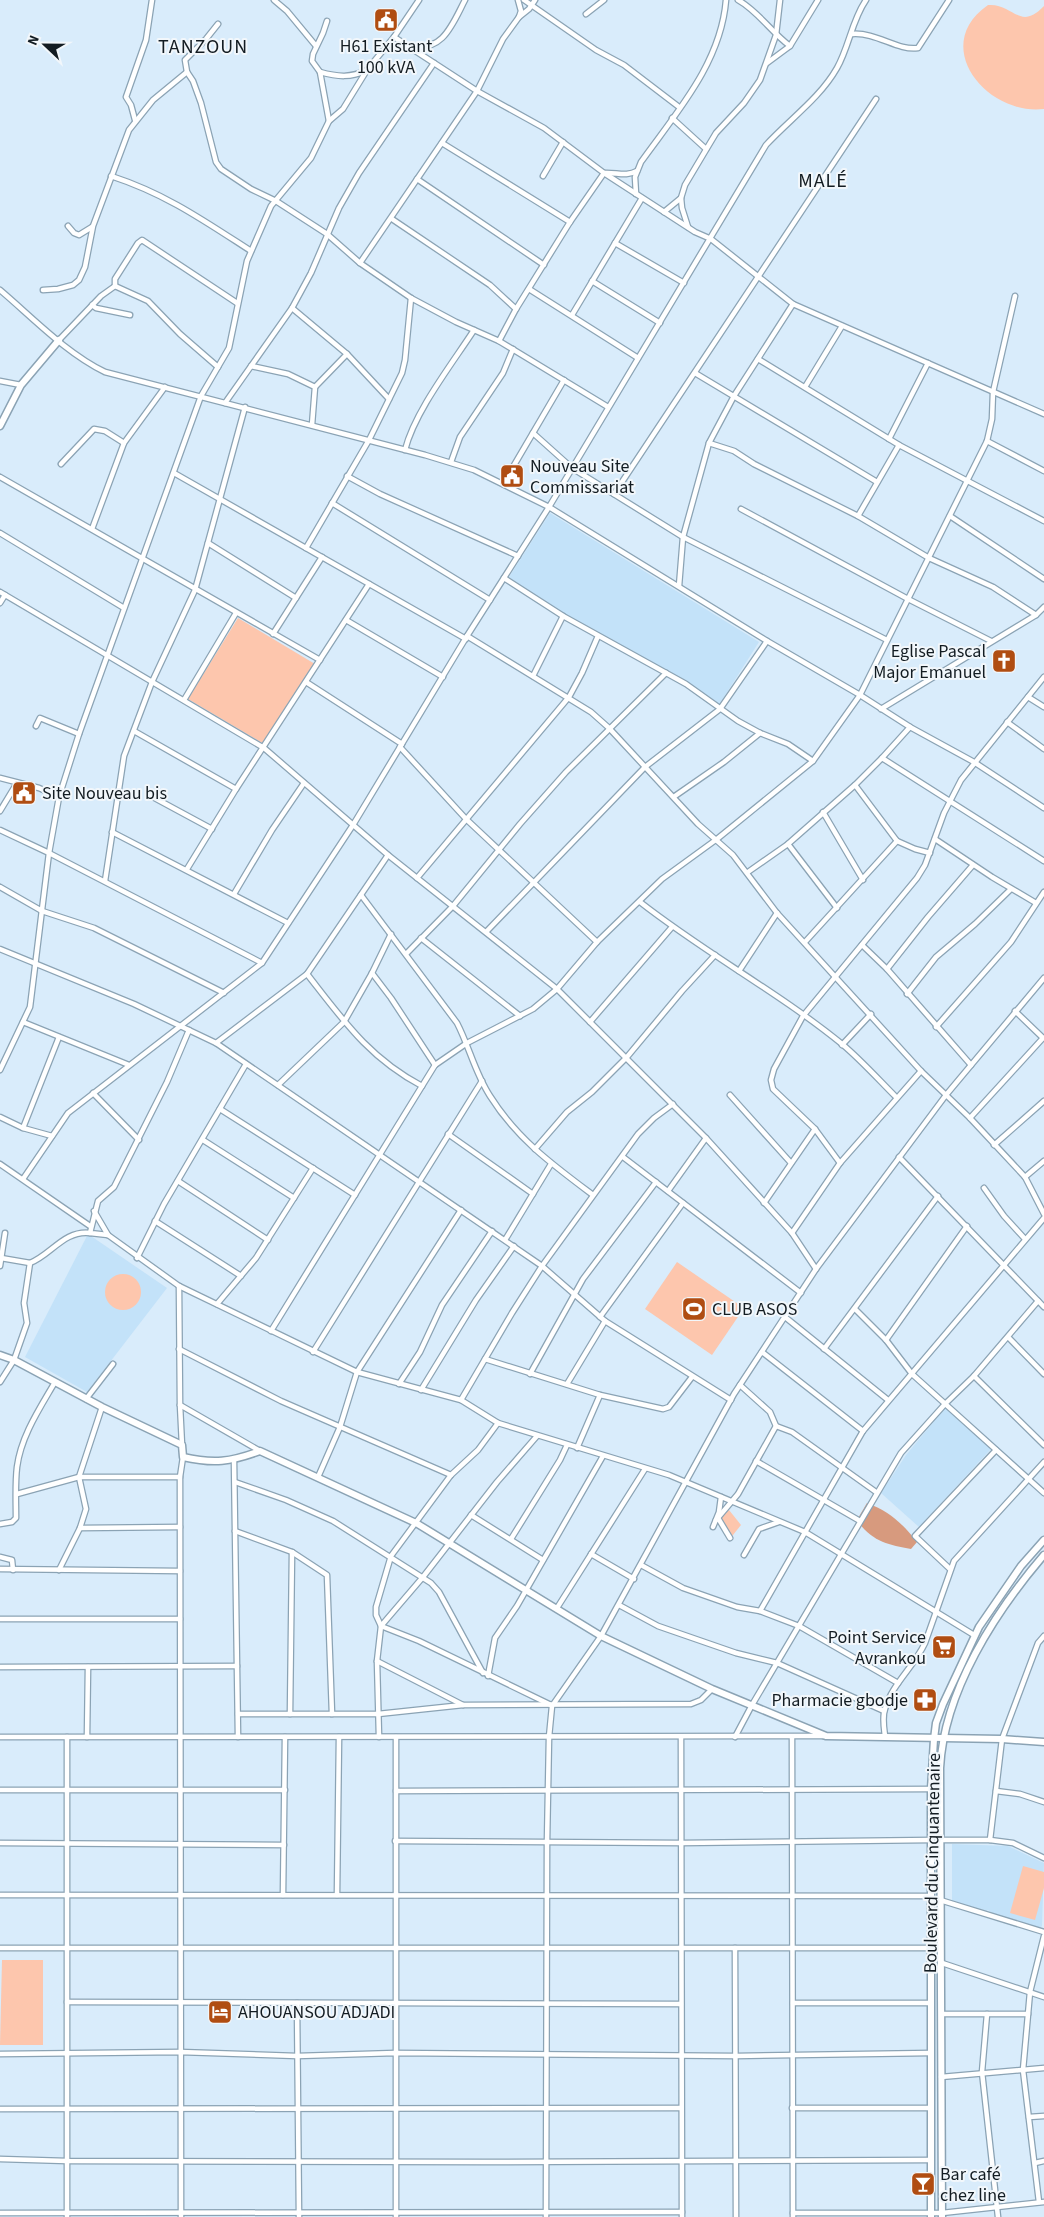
<svg xmlns="http://www.w3.org/2000/svg" width="1044" height="2217" font-family="'Source Sans 3',sans-serif">
	<style>
		.built { fill: #c3e2f9 }
		.green { fill: #fdc6ad }
		.forest { fill: #d79a7e }
		.lines { fill: none; stroke-linecap: round; stroke-linejoin: round }
		.street-casing { stroke: #8ba3b4; stroke-width: 7 }
		.secondary-casing { stroke: #8ba3b4; stroke-width: 9 }
		.street { stroke: #fff; stroke-width: 4.5 }
		.secondary { stroke: #fff; stroke-width: 6 }
		.labels { text-anchor: middle; stroke-width: 4; stroke-linejoin: round; paint-order: stroke }
		.poi-label { font-size: 18px; fill: #131c22; stroke: #f2f7fb; text-anchor: start }
		.street-label { font-size: 18px; fill: #131c22; stroke: #f2f7fb }
		.quarter-label { font-size: 20px; letter-spacing: 1px; fill: #131c22; stroke: #f2f7fb }
	</style>
	<rect width="100%" height="100%" fill="#d9ecfb"/>
	<g class="built">
		<polygon points="550,513 759,642 719,705 507,580"/>
		<polygon points="88,1234 167,1288 87,1392 25,1357"/>
		<polygon points="945,1408 991,1449 919,1527 881,1493 906,1455"/>
		<polygon points="952,1844 1008,1846 1044,1863 1042,1926 1040,1928 992,1913 988,1910 986,1911 952,1901"/>
	</g>
	<g class="green">
		<path d="M988,5c26,-2 31,27 56,1v103c-57,7 -115,-63 -56,-104z"/>
		<polygon points="238,618 315,664 264,744 188,699"/>
		<polygon points="677,1262 744,1308 712,1355 645,1309"/>
		<circle cx="123" cy="1292" r="18"/>
		<polygon points="729,1510 741,1525 729,1540 718,1520"/>
		<polygon points="1023,1866 1044,1872 1044,1888 1035,1920 1010,1913"/>
		<polygon points="2,1960 43,1960 43,2045 0,2045"/>
	</g>
	<path class="forest" d="M867,1503c22,8 36,21 50,39l-6,7c-23,-4 -40,-8 -54,-29z"/>
	<g class="lines">
		<defs>
			<g id="street">
				<polyline points="274,0 287,11 316,46"/>
				<polyline points="518,0 521,11 519,17 503,39 477,91 360,263 411,298 456,322 499,341 608,407"/>
				<polyline points="524,0 596,50 624,65 679,107"/>
				<path d="M738,0c20,11 33,32 52,46"/>
				<polyline points="586,14 604,0"/>
				<polyline points="519,17 529,9 535,0"/>
				<polyline points="327,21 323,33 313,54 312,61 320,72 329,121"/>
				<polyline points="218,24 206,39 185,60 187,72 193,81 201,103 216,162 221,169 251,189 276,201 327,234 360,263"/>
				<path d="M852,34c25,-2 45,17 66,14l31,-48"/>
				<polyline points="394,37 477,91 544,128 604,173 695,232 711,239 793,304 1044,414"/>
				<path d="M409,46c34,7 43,-21 56,-46"/>
				<polyline points="767,63 790,46 818,0"/>
				<path d="M320,72c18,5 31,6 47,-2"/>
				<polyline points="672,118 706,149"/>
				<polyline points="135,120 131,105 126,97 146,40 152,0"/>
				<polyline points="442,143 570,222"/>
				<path d="M111,176c55,18 92,44 140,75"/>
				<polyline points="543,176 563,142"/>
				<polyline points="417,179 544,265"/>
				<path d="M636,194l-1,-17 6,-15c35,-49 80,-99 85,-162"/>
				<polyline points="664,212 681,198"/>
				<polyline points="392,219 490,285 516,309"/>
				<polyline points="68,226 74,233 79,235 92,227"/>
				<polyline points="688,227 682,208 681,198 685,185 716,133 744,103 760,80 776,35 780,0"/>
				<polyline points="615,243 684,283"/>
				<polyline points="592,281 660,323"/>
				<polyline points="115,286 115,279 138,243 142,240 237,303"/>
				<polyline points="529,289 638,358"/>
				<path d="M0,290c33,28 66,63 105,82l320,83 49,15 75,37 218,134 93,54 50,32 64,35 70,46"/>
				<polyline points="43,290 58,289 73,285 79,280 85,267 93,226 129,130 153,100 187,72"/>
				<polyline points="92,305 96,308 130,315"/>
				<polyline points="292,308 347,354 315,387"/>
				<polyline points="572,315 642,198"/>
				<polyline points="59,340 101,296 115,286 148,301 180,334 218,367"/>
				<path d="M499,341l17,-32 54,-87 34,-49c12,-1 22,4 33,-2"/>
				<polyline points="347,354 389,399"/>
				<polyline points="758,359 899,445 1044,521"/>
				<polyline points="251,366 288,374 315,387 312,425"/>
				<polyline points="695,373 877,482"/>
				<polyline points="0,381 21,385"/>
				<polyline points="805,387 842,326"/>
				<polyline points="225,403 292,308 311,273 339,208 359,173 434,63"/>
				<polyline points="533,433 572,468 683,537 887,640"/>
				<polyline points="889,439 928,363"/>
				<polyline points="987,441 1044,471"/>
				<polyline points="709,443 734,451 754,464 858,516 929,558 993,587 1036,615"/>
				<path d="M405,450c10,-39 47,-86 69,-120"/>
				<polyline points="451,462 460,437 503,373 513,349"/>
				<polyline points="61,464 94,429 105,431 124,443"/>
				<polyline points="174,473 466,639"/>
				<polyline points="347,476 380,494 518,556"/>
				<polyline points="0,477 320,660"/>
				<polyline points="503,484 564,380"/>
				<polyline points="614,494 876,99"/>
				<polyline points="332,503 490,600"/>
				<polyline points="741,509 908,599 991,641"/>
				<polyline points="858,516 899,445"/>
				<polyline points="950,516 1044,579"/>
				<polyline points="92,529 124,443 165,387"/>
				<polyline points="0,533 124,608"/>
				<polyline points="208,543 296,598"/>
				<polyline points="306,548 369,440 402,373 405,360 411,298"/>
				<polyline points="504,578 563,616 686,684 738,721 760,733 788,744 813,761"/>
				<polyline points="679,586 683,537 709,443 734,396 793,304"/>
				<polyline points="0,592 264,748 388,855 557,989 706,1138 792,1233 816,1269"/>
				<polyline points="0,603 5,595"/>
				<polyline points="346,620 443,677"/>
				<polyline points="273,634 322,557"/>
				<polyline points="467,636 591,712 609,728 698,824 733,855 777,913 921,1071 970,1118 1025,1177 1044,1214"/>
				<polyline points="533,676 563,616"/>
				<polyline points="306,682 402,744"/>
				<polyline points="1028,697 1044,707"/>
				<polyline points="184,700 236,613"/>
				<polyline points="881,709 1036,615 1044,607"/>
				<polyline points="1007,722 1044,749"/>
				<polyline points="36,726 40,718 79,734"/>
				<polyline points="134,731 236,789"/>
				<polyline points="400,747 466,819 597,942"/>
				<polyline points="882,758 1044,861"/>
				<polyline points="0,778 39,788 59,797"/>
				<polyline points="855,785 897,841 915,849 930,853"/>
				<polyline points="149,795 212,829"/>
				<polyline points="675,796 724,762 760,733"/>
				<polyline points="0,811 17,783"/>
				<polyline points="823,812 863,880"/>
				<polyline points="0,830 49,853 262,963"/>
				<polyline points="112,832 288,923"/>
				<polyline points="935,839 992,877 1036,903"/>
				<polyline points="788,844 837,908"/>
				<polyline points="187,869 236,789 369,584"/>
				<polyline points="748,872 788,844 855,785 882,758 910,727"/>
				<polyline points="417,878 569,697 582,673 598,636"/>
				<polyline points="105,881 124,756 152,682 195,590 245,407"/>
				<polyline points="0,887 42,911 94,928 224,993"/>
				<polyline points="234,894 272,830 304,783"/>
				<path d="M361,895l96,128c12,23 18,50 33,73 27,43 63,69 103,99"/>
				<path d="M640,902c65,51 138,90 202,142 19,16 36,35 54,53"/>
				<polyline points="486,932 645,767 720,709 767,641"/>
				<polyline points="421,938 520,1016"/>
				<polyline points="805,942 897,841"/>
				<polyline points="862,945 887,969 971,1065"/>
				<polyline points="0,949 134,1004 216,1043 542,1266 605,1321 731,1400"/>
				<polyline points="406,954 453,906 520,824 566,772 666,673"/>
				<polyline points="887,969 928,917 973,865"/>
				<polyline points="739,971 777,913"/>
				<polyline points="372,973 391,998 435,1065"/>
				<path d="M307,974c36,46 62,84 115,112"/>
				<polyline points="907,994 936,957 975,924 1011,889"/>
				<polyline points="1015,1011 1043,1038"/>
				<polyline points="23,1022 129,1065"/>
				<polyline points="590,1022 672,927"/>
				<polyline points="936,1027 1011,942 1044,892"/>
				<polyline points="189,1030 167,1082 114,1187 98,1201 90,1233 108,1235 179,1286 357,1372 461,1400 498,1423 669,1475 805,1532 974,1635"/>
				<polyline points="216,1043 307,974 388,855"/>
				<polyline points="842,1045 871,1014"/>
				<polyline points="0,1070 30,1007 49,853 59,797 79,734 201,396 229,348 247,261 271,206 311,158 329,121 343,109 367,70 394,37 419,0"/>
				<polyline points="278,1085 344,1022 372,973 391,934"/>
				<polyline points="93,1093 139,1140"/>
				<polyline points="730,1095 791,1163"/>
				<polyline points="220,1109 355,1195"/>
				<polyline points="0,1117 23,1128 52,1136"/>
				<polyline points="970,1118 1043,1038"/>
				<polyline points="23,1128 59,1037"/>
				<polyline points="448,1134 533,1194"/>
				<polyline points="203,1140 294,1198"/>
				<polyline points="994,1145 1044,1101"/>
				<polyline points="535,1149 567,1112 592,1092 627,1057 682,991 715,955"/>
				<polyline points="623,1157 801,1293"/>
				<polyline points="899,1157 1044,1307"/>
				<polyline points="840,1163 815,1129 773,1089 771,1080 774,1069 803,1016 917,878 925,865 944,813 961,780 1044,677"/>
				<polyline points="0,1164 90,1226"/>
				<polyline points="1025,1177 1044,1161"/>
				<path d="M23,1179l45,-66 194,-150 91,-138 114,-189 82,-129 217,-362c24,-26 54,-47 71,-77 12,-21 15,-48 29,-68"/>
				<polyline points="178,1181 268,1240"/>
				<polyline points="984,1188 1004,1216 1025,1239"/>
				<polyline points="668,1191 706,1138"/>
				<polyline points="764,1203 815,1129"/>
				<polyline points="94,1211 108,1235"/>
				<polyline points="155,1221 241,1276"/>
				<polyline points="792,1233 840,1163 921,1071"/>
				<polyline points="505,1240 551,1164"/>
				<path d="M1,1258l29,5c21,-8 34,-33 60,-30"/>
				<polyline points="137,1258 164,1204 246,1064"/>
				<polyline points="0,1266 5,1233"/>
				<polyline points="179,1286 180,1405 182,1445"/>
				<polyline points="217,1304 256,1258 313,1168"/>
				<polyline points="855,1309 886,1340 912,1374 1044,1493"/>
				<polyline points="600,1317 683,1203"/>
				<polyline points="785,1317 888,1400"/>
				<polyline points="271,1331 435,1065 467,1043 533,1009 557,989 597,942 662,879 717,839 813,761 860,695 987,441 992,419 993,392 1015,296"/>
				<polyline points="1009,1338 1044,1374"/>
				<polyline points="886,1340 967,1226"/>
				<polyline points="179,1349 281,1401 451,1475"/>
				<polyline points="824,1349 938,1196"/>
				<polyline points="313,1352 482,1081"/>
				<polyline points="762,1352 863,1431"/>
				<polyline points="485,1359 600,1395 663,1409 669,1407 692,1377"/>
				<polyline points="530,1374 583,1279 656,1182"/>
				<polyline points="974,1376 1044,1445"/>
				<polyline points="0,1382 14,1360 27,1323 24,1303 30,1263"/>
				<polyline points="399,1384 420,1352 442,1305 492,1231"/>
				<polyline points="567,1384 605,1321"/>
				<polyline points="740,1385 770,1412 776,1426 792,1432 876,1492"/>
				<polyline points="421,1390 476,1300 514,1246"/>
				<polyline points="86,1399 113,1364"/>
				<polyline points="461,1400 512,1313 542,1266 638,1134 654,1118 673,1104"/>
				<polyline points="180,1405 260,1451"/>
				<polyline points="498,1423 478,1450 451,1475 391,1556 376,1607 376,1615 381,1626 419,1641 551,1705"/>
				<polyline points="577,1448 600,1395"/>
				<polyline points="234,1460 238,1737"/>
				<polyline points="756,1461 860,1521"/>
				<polyline points="318,1477 340,1427 357,1372 461,1210"/>
				<polyline points="235,1482 286,1500 333,1521 431,1583 439,1592 483,1673"/>
				<polyline points="17,1494 79,1477 180,1477"/>
				<polyline points="471,1515 543,1560"/>
				<polyline points="718,1518 730,1538"/>
				<polyline points="716,1520 738,1494 776,1426"/>
				<path d="M0,1524l12,-2 4,-4c0,-16 -1,-34 1,-51 4,-31 23,-59 38,-85"/>
				<polyline points="713,1527 719,1512 721,1497"/>
				<polyline points="80,1528 180,1527"/>
				<polyline points="235,1531 292,1552 327,1575 332,1714"/>
				<polyline points="511,1539 560,1460 567,1445"/>
				<polyline points="591,1554 634,1579"/>
				<polyline points="744,1555 759,1529 779,1522"/>
				<polyline points="0,1557 12,1560 13,1570"/>
				<polyline points="641,1565 683,1588 737,1607 760,1611 799,1626 898,1683"/>
				<polyline points="0,1569 180,1571"/>
				<polyline points="950,1569 915,1536 996,1450"/>
				<polyline points="59,1570 80,1528 86,1509 79,1477 102,1407"/>
				<polyline points="619,1605 658,1626 736,1653 777,1663 884,1711"/>
				<polyline points="557,1608 645,1469"/>
				<polyline points="760,1611 863,1431 1044,1218"/>
				<polyline points="0,1619 180,1619"/>
				<polyline points="377,1661 463,1705"/>
				<polyline points="0,1667 237,1666"/>
				<polyline points="488,1676 495,1638 517,1606 603,1456"/>
				<polyline points="238,1714 378,1714 463,1705 691,1704 701,1700 712,1689"/>
				<polyline points="290,1714 292,1552"/>
				<path d="M885,1736c-1,-8 -3,-19 0,-27 7,-25 29,-42 40,-66l29,-82 90,-99"/>
				<polyline points="0,1737 824,1736"/>
				<polyline points="67,1737 67,2217"/>
				<polyline points="87,1737 88,1667"/>
				<polyline points="379,1737 377,1661 381,1626 423,1577 497,1482 537,1436"/>
				<polyline points="396,1737 396,2217"/>
				<polyline points="681,1737 682,2217"/>
				<polyline points="735,1737 752,1705 901,1453 945,1404 974,1376 1038,1301"/>
				<polyline points="792,1737 793,2217"/>
				<polyline points="0,1790 285,1790"/>
				<polyline points="396,1791 931,1789"/>
				<polyline points="996,1791 1020,1794 1044,1802"/>
				<polyline points="940,1840 990,1840 1013,1843 1044,1858"/>
				<polyline points="990,1840 1002,1739 1038,1643 1044,1636"/>
				<polyline points="395,1841 681,1843 932,1840"/>
				<polyline points="0,1843 284,1845"/>
				<polyline points="0,1895 931,1896"/>
				<polyline points="283,1895 285,1737"/>
				<polyline points="337,1895 339,1737"/>
				<polyline points="940,1900 1044,1932"/>
				<polyline points="0,1948 931,1948"/>
				<polyline points="735,1948 736,2217"/>
				<polyline points="942,1963 1044,1997"/>
				<polyline points="67,2002 681,2004"/>
				<polyline points="297,2003 299,2217"/>
				<polyline points="793,2003 931,2003"/>
				<polyline points="942,2014 1028,2014"/>
				<polyline points="987,2014 982,2072 998,2217"/>
				<polyline points="0,2054 180,2052 297,2056 395,2053 736,2056 931,2053"/>
				<polyline points="941,2077 1044,2068"/>
				<polyline points="792,2108 931,2108"/>
				<polyline points="0,2109 681,2108"/>
				<polyline points="1029,2117 1044,2116"/>
				<polyline points="0,2159 67,2161 483,2162 931,2160"/>
				<polyline points="1035,2163 1044,2161"/>
				<polyline points="1039,2202 1023,2070 1030,1992 1044,1936"/>
				<polyline points="0,2213 682,2212"/>
				<polyline points="793,2213 942,2213 1044,2202"/>
				<polyline points="181,2217 180,1477 183,1457"/>
				<polyline points="546,2217 547,1843 549,1737 552,1706 601,1636 734,1394 816,1269 946,1095 1044,978"/>
			</g>
			<g id="secondary">
				<polyline points="0,426 21,385 59,340"/>
				<path d="M0,1355l14,5 88,47 80,38 1,12c31,7 47,5 77,-6l156,72 185,113 111,53 114,47 176,3 42,3"/>
				<polyline points="931,2217 931,1789 934,1739 936,1723 943,1704 979,1627 1021,1566 1044,1540"/>
				<path d="M942,2217l-2,-449c4,-77 55,-156 104,-213"/>
			</g>
		</defs>
		<use href="#street" class="street-casing"/>
		<use href="#secondary" class="secondary-casing"/>
		<use href="#street" class="street"/>
		<use href="#secondary" class="secondary"/>
	</g>
	<defs>
		<symbol id="civic-square" viewBox="-11 -11 22 22"><rect x="-9" y="-9" width="18" height="18" rx="4" fill="#b04d12" stroke="#f2f7fb"/><path d="M-.6-6.5H3V-4.5H.6V-3L4-1V1h2V6H-6V1h2V-1L-.6-3ZM-1.2 2.5V6h2.4V2.5Z" fill="#fff"/></symbol>
		<symbol id="church-square" viewBox="-11 -11 22 22"><rect x="-9" y="-9" width="18" height="18" rx="4" fill="#b04d12" stroke="#f2f7fb"/><path d="M-1.2-6h2.4v3.5h3.3v2.4h-3.3V6h-2.4V-.1h-3.3v-2.4h3.3Z" fill="#fff"/></symbol>
		<symbol id="stadium-square" viewBox="-11 -11 22 22"><rect x="-9" y="-9" width="18" height="18" rx="4" fill="#b04d12" stroke="#f2f7fb"/><path d="M0-5a6.5 5 0 1 0 0 10a6.5 5 0 1 0 0-10ZM-3.5-1.8h7v3.6h-7Z" fill="#fff"/></symbol>
		<symbol id="supermarket-square" viewBox="-11 -11 22 22"><rect x="-9" y="-9" width="18" height="18" rx="4" fill="#b04d12" stroke="#f2f7fb"/><path d="M-6-5.5h2.5l.6 2H6L4.5 2H-2.5L-4.4-4H-6ZM-1.5 3.2a1.3 1.3 0 1 0 .1 0ZM3 3.2a1.3 1.3 0 1 0 .1 0Z" fill="#fff"/></symbol>
		<symbol id="pharmacy-square" viewBox="-11 -11 22 22"><rect x="-9" y="-9" width="18" height="18" rx="4" fill="#b04d12" stroke="#f2f7fb"/><path d="M-2-6h4v4h4v4h-4v4h-4v-4h-4v-4h4Z" fill="#fff"/></symbol>
		<symbol id="hotel-square" viewBox="-11 -11 22 22"><rect x="-9" y="-9" width="18" height="18" rx="4" fill="#b04d12" stroke="#f2f7fb"/><path d="M-6-4.5h1.5V1H6V5H4.5V3h-9V5H-6ZM-4 0a1.8 1.8 0 1 1 3.6 0ZM.5 0V-2.5h3Q6-2.5 6 0Z" fill="#fff"/></symbol>
		<symbol id="bar-square" viewBox="-11 -11 22 22"><rect x="-9" y="-9" width="18" height="18" rx="4" fill="#b04d12" stroke="#f2f7fb"/><path d="M-6-5H6L.8 .8V4.5H3.5V6h-7V4.5H-.8V.8Z" fill="#fff"/></symbol>
	</defs>
	<g fill-rule="evenodd">
		<use href="#civic-square" x="372" y="6" width="28" height="28"/>
		<use href="#civic-square" x="498" y="462" width="28" height="28"/>
		<use href="#church-square" x="990" y="647" width="28" height="28"/>
		<use href="#civic-square" x="10" y="779" width="28" height="28"/>
		<use href="#stadium-square" x="680" y="1295" width="28" height="28"/>
		<use href="#supermarket-square" x="930" y="1633" width="28" height="28"/>
		<use href="#pharmacy-square" x="911" y="1686" width="28" height="28"/>
		<use href="#hotel-square" x="206" y="1998" width="28" height="28"/>
		<use href="#bar-square" x="909" y="2170" width="28" height="28"/>
	</g>
	<g class="labels">
		<g class="poi-label">
			<text x="386" y="52" text-anchor="middle">H61 Existant<tspan x="386" dy="21">100 kVA</tspan></text>
			<text x="530" y="472">Nouveau Site<tspan x="530" dy="21">Commissariat</tspan></text>
			<text x="986" y="657" text-anchor="end">Eglise Pascal<tspan x="986" dy="21">Major Emanuel</tspan></text>
			<text x="42" y="799">Site Nouveau bis</text>
			<text x="712" y="1315">CLUB ASOS</text>
			<text x="926" y="1643" text-anchor="end">Point Service<tspan x="926" dy="21">Avrankou</tspan></text>
			<text x="908" y="1706" text-anchor="end">Pharmacie gbodje</text>
			<text x="238" y="2018">AHOUANSOU ADJADI</text>
			<text x="940" y="2180">Bar café<tspan x="940" dy="21">chez line</tspan></text>
		</g>
		<g class="street-label">
			<text transform="translate(932 1863) rotate(-89)" y="6">Boulevard du Cinquantenaire</text>
		</g>
		<g class="quarter-label">
			<text x="203" y="53">TANZOUN</text>
			<text x="823" y="187">MALÉ</text>
		</g>
	</g>
	<g transform="translate(45 45) rotate(292)" stroke="#f2f7fb" stroke-width="4" paint-order="stroke">
	<path d="M0-4L9 19L0 12L-9 19Z" fill="#131c22"/>
	<text y="-8" font-size="14" font-weight="bold" text-anchor="middle" fill="#131c22">N</text>
	</g>
</svg>
